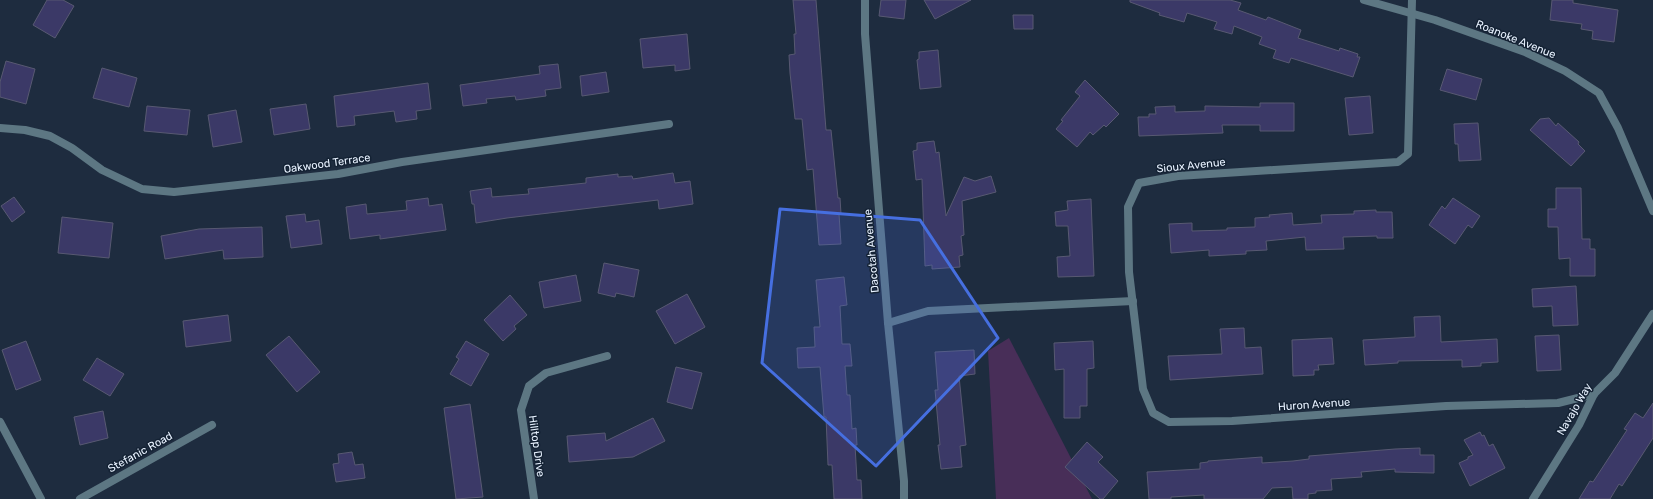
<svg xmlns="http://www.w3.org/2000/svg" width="1653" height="499" font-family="Rubik,sans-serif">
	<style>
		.green { fill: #482e58 }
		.building { fill: #3b3967; stroke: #585972 }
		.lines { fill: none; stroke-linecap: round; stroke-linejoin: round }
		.street { stroke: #5d7783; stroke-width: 8 }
		.marked { fill: #466fe0; fill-opacity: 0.2; stroke: #466fe0; stroke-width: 3; stroke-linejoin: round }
		.labels { text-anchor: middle; stroke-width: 3; stroke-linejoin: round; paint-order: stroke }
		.street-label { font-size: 11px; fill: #e8f2ff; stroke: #142234 }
	</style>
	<rect width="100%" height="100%" fill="#1e2c3f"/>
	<polygon class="green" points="1009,338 1092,499 996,499 988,351"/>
	<g class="building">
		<polygon points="47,0 63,0 74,6 55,38 33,25"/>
		<polygon points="793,0 816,0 826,130 831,130 838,198 840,198 841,214 839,214 841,244 819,245 813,169 807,170 802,119 795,119 790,73 789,55 795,54 794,34 796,34"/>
		<polygon points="881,0 906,0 904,19 879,16"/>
		<polygon points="924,0 971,0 935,19"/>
		<polygon points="1130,0 1230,0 1241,3 1238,10 1266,20 1268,17 1301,30 1298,38 1339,51 1340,48 1358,54 1357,57 1360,57 1353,77 1291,58 1289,63 1273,58 1276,50 1259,44 1262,37 1234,26 1232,34 1214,29 1217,22 1187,13 1184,22 1159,15 1160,13 1130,2"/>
		<polygon points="1552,0 1573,0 1573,3 1618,10 1614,42 1592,39 1593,31 1581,29 1582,24 1550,20"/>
		<polygon points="1013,15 1033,15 1033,29 1014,29"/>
		<polygon points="687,34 690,69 675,71 675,65 643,68 640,39"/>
		<polygon points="938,50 941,87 920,89 917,60 919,59 919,52"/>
		<polygon points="6,61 35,69 26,104 0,97 0,82"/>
		<polygon points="558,64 561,88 545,90 546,96 516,100 515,96 486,99 487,103 463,106 460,85 540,74 539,66"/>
		<polygon points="102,68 137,78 129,107 93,98"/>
		<polygon points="1447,69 1482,79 1476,100 1440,90"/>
		<polygon points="606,72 609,92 582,96 580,76"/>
		<polygon points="1085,80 1119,114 1106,127 1104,125 1093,135 1090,132 1077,147 1056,129 1063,121 1061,120 1080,96 1075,92"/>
		<polygon points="428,83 431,109 416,111 417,119 396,122 394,111 354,116 355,125 337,127 334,96"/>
		<polygon points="1370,96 1373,133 1349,135 1345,98"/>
		<polygon points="1260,103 1294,103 1294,131 1260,131 1260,125 1222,125 1223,133 1139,136 1138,117 1149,117 1149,114 1156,114 1155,107 1175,106 1175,112 1205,111 1205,106 1260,107"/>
		<polygon points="306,104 310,129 274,135 270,109"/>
		<polygon points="147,106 190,110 187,135 144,131"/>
		<polygon points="236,110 242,142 213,147 208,115"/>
		<polygon points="1549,118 1556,126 1558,123 1579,142 1578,144 1585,151 1571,166 1530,130 1540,119"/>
		<polygon points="1478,123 1481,160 1459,161 1458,144 1455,144 1454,124"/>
		<polygon points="934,141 936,153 939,152 946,216 964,177 975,181 991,176 996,192 962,201 964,235 961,236 963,255 959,256 960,267 932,269 932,265 925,266 922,179 916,180 913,151 917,150 917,143"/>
		<polygon points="673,173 675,183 690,181 693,204 659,209 658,200 507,218 476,223 474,204 472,204 470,191 491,188 492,197 529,194 528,189 586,183 586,178 618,174 618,177 632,176 633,179"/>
		<polygon points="1556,188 1581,188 1582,239 1590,239 1590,249 1595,249 1595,276 1570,276 1570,258 1559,259 1558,227 1548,227 1548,209 1556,209"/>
		<polygon points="14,197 25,212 12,222 1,206"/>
		<polygon points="428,198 429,206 442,204 446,230 380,239 380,235 350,239 346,207 366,204 367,214 407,210 406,201"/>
		<polygon points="1453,198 1480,216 1472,228 1468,225 1455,244 1429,225 1442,206 1445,209"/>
		<polygon points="1091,199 1094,276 1058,277 1057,257 1070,256 1068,226 1056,226 1055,212 1068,210 1067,201"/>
		<polygon points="1376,210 1376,212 1392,212 1393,238 1377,238 1377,236 1343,237 1344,249 1306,250 1305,237 1266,241 1267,250 1246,251 1246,254 1209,256 1209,250 1171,253 1169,224 1192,223 1192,231 1227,230 1227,228 1255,227 1255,218 1270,217 1269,215 1292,213 1293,225 1322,223 1321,215 1354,214 1354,211"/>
		<polygon points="305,214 306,222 319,220 322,244 291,248 286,216"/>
		<polygon points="62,217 113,223 109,258 58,253"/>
		<polygon points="262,227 263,257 224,259 223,250 165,259 161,236 199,229"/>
		<polygon points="604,263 639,270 634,297 616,293 615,297 598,293"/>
		<polygon points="576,275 581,301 544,308 539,282"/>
		<polygon points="844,277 847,305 840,306 842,344 850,344 852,366 845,366 847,395 850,395 852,429 856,428 857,445 855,445 857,480 861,480 862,499 834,499 832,465 828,465 826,417 824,417 820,367 798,368 797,348 815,347 814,327 820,327 816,280"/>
		<polygon points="1576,286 1578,325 1553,326 1552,306 1533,307 1532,289"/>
		<polygon points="687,294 705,327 675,344 656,311"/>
		<polygon points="510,295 527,315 514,326 516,329 503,341 484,320"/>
		<polygon points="228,315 231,341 186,347 183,321"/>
		<polygon points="1440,316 1441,342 1497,339 1498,362 1481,363 1481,366 1462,367 1462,360 1398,361 1398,363 1365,365 1363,340 1415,337 1414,317"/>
		<polygon points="1244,328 1245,348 1261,347 1263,374 1170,380 1168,356 1222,354 1220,329"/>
		<polygon points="1559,335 1561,370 1537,371 1535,336"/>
		<polygon points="289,336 320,372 297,392 266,355"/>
		<polygon points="1332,338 1334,364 1318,365 1319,370 1314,370 1314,375 1293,376 1292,340"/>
		<polygon points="26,341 41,380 16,390 2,350"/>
		<polygon points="466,341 489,354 471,386 450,374 459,359 456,357"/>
		<polygon points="1093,341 1094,368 1087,369 1087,406 1080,406 1080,418 1064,418 1064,369 1055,370 1054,343"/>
		<polygon points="974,350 975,374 959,376 966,445 960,446 962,467 941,469 938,445 940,445 935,390 938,390 935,352"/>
		<polygon points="97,358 124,374 110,396 83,380"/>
		<polygon points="676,367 702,373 692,409 667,402"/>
		<polygon points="1653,403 1653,438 1622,486 1619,484 1610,499 1579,499 1590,481 1593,482 1627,430 1624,429 1635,413 1643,418"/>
		<polygon points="470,404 483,497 456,499 444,408"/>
		<polygon points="103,411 108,438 80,445 74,417"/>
		<polygon points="653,418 665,441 633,457 569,462 567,436 605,433 606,441"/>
		<polygon points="1480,432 1482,436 1484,435 1489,446 1493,444 1505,468 1470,486 1459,463 1468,459 1468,457 1473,455 1464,440"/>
		<polygon points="1087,442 1103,457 1098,462 1118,481 1103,499 1100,499 1065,467"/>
		<polygon points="1420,448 1420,455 1434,455 1434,473 1395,472 1395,469 1361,472 1362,477 1331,479 1332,490 1316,491 1316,493 1308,494 1308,499 1293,499 1292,487 1272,488 1263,499 1204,499 1204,495 1171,497 1171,499 1149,499 1147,472 1200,469 1200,463 1208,462 1208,461 1262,457 1262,463 1293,461 1309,459 1309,456 1395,449"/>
		<polygon points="352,452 355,465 363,464 365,478 336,482 333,464 339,463 338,454"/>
	</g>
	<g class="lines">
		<g class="street">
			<polyline points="865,0 865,34 888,323 904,481 904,499"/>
			<polyline points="1364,0 1435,20 1525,52 1565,71 1599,93 1618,128 1653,211"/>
			<polyline points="1412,0 1408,154 1398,162 1178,176 1139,183 1128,207 1129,272 1143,389 1153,413 1169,422 1232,421 1446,406 1558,403 1594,394"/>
			<polyline points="0,128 25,130 50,136 72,148 102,170 142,189 174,192 338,174 402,162 669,124"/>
			<polyline points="888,323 928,311 1133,301"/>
			<polyline points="0,422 41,499"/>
			<polyline points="80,499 212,425"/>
			<polyline points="534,499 521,410 529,386 546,373 607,356"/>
			<polyline points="1533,499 1579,425 1594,394 1615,373 1653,314"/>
		</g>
	</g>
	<path class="marked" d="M780,209l140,11 78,118 -122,128 -114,-103z"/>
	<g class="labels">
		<g class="street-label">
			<text transform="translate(1516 39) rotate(22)" y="4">Roanoke Avenue</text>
			<text transform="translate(327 163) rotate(-8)" y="4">Oakwood Terrace</text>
			<text transform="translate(1191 165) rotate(-6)" y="4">Sioux Avenue</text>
			<text transform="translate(871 251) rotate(-95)" y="4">Dacotah Avenue</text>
			<text transform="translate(1314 404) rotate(-4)" y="4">Huron Avenue</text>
			<text transform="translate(1574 409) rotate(-60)" y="4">Navajo Way</text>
			<text transform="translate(537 446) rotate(82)" y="4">Hilltop Drive</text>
			<text transform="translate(140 452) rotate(-29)" y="4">Stefanic Road</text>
		</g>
	</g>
</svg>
